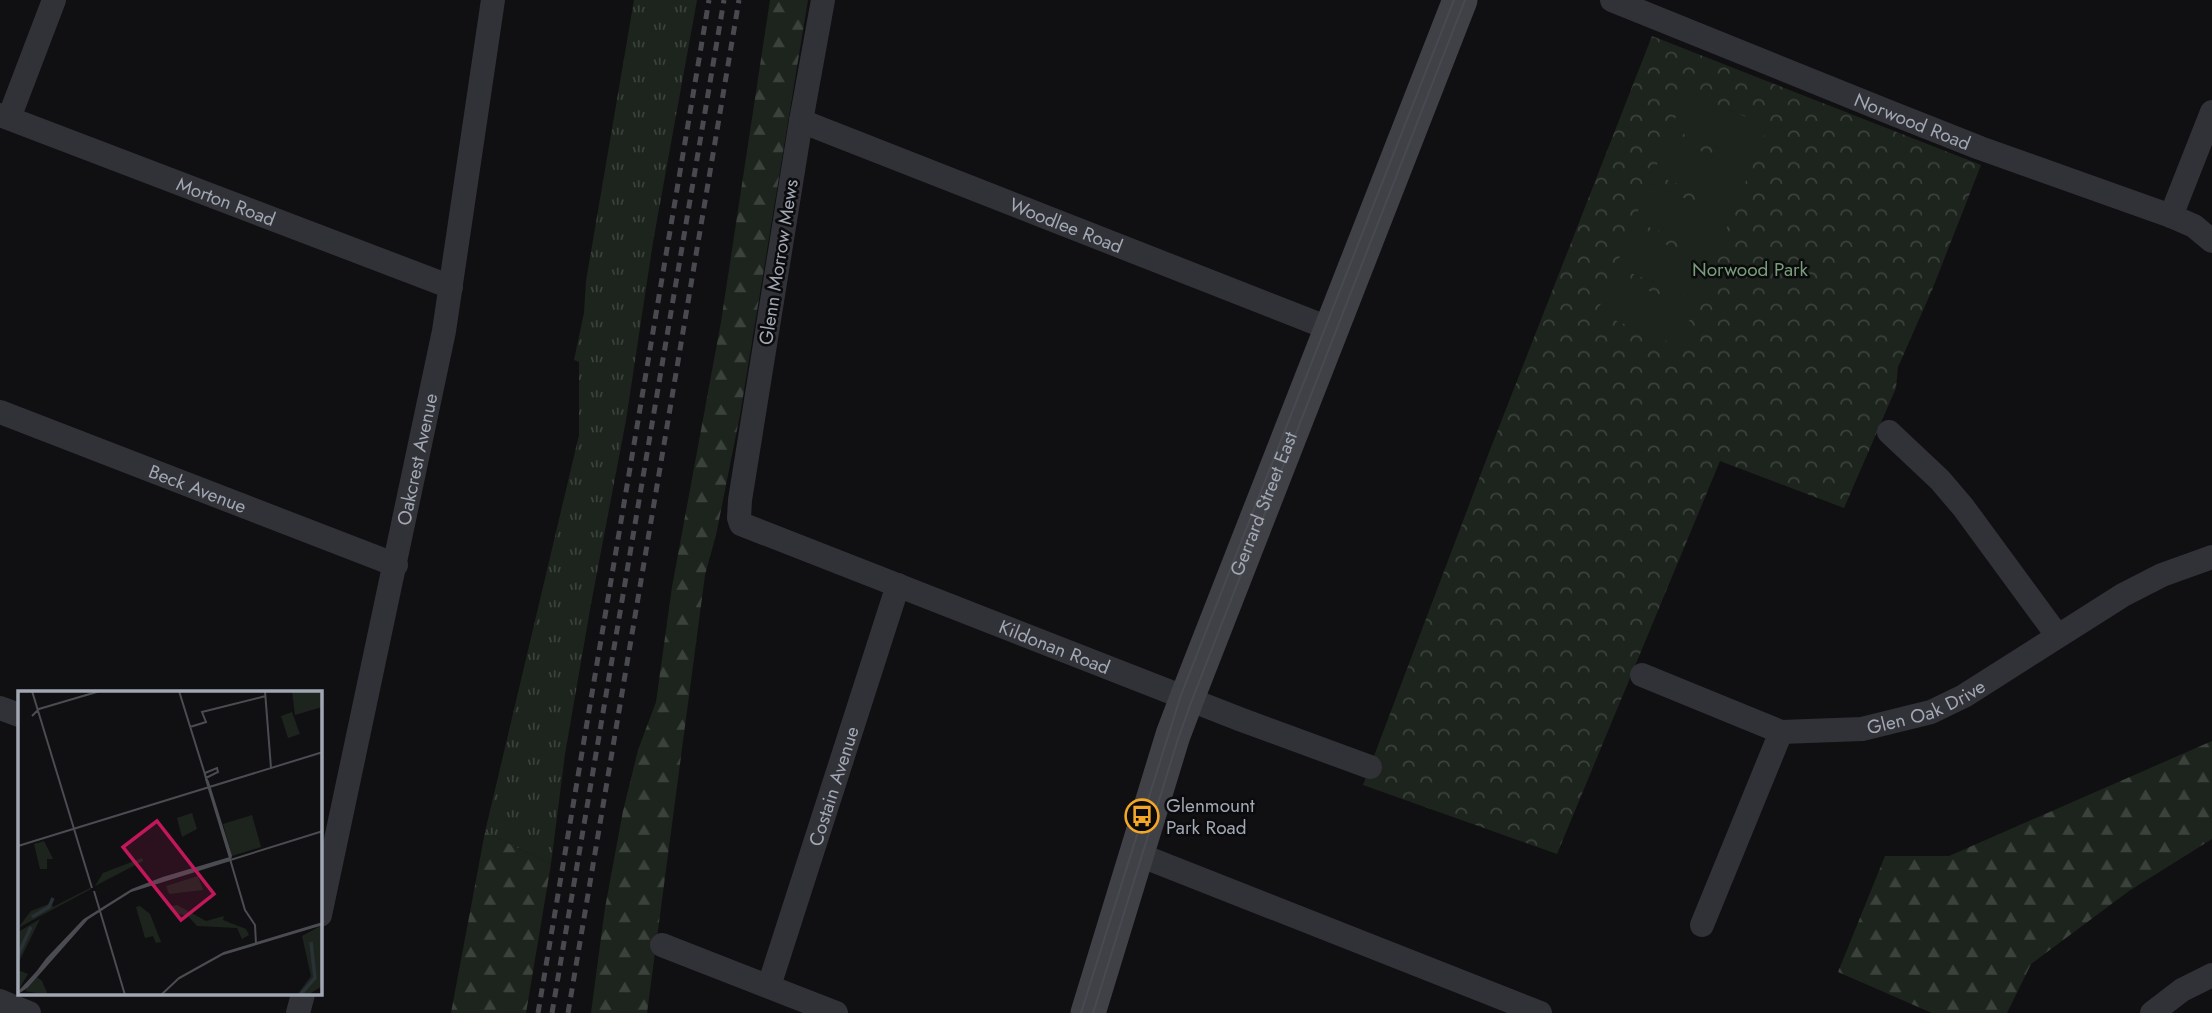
<svg xmlns="http://www.w3.org/2000/svg" width="2212" height="1013" font-family="Jost,sans-serif">
	<style>
		.grass { fill: url(#grass-tufts) }
		.forest { fill: url(#forest-firs) }
		.park { fill: url(#park-crowns) }
		.pitch { fill: #1d241d }
		.lines { fill: none; stroke-linecap: round; stroke-linejoin: round }
		.street { stroke: #313237; stroke-width: 24 }
		.secondary { stroke: #3f4147; stroke-width: 35 }
		.tram { stroke: #484a50; stroke-width: 2 }
		.rail { stroke: #484a50; stroke-width: 5; stroke-dasharray: 9 7; stroke-linecap: butt }
		.labels { text-anchor: middle; stroke-width: 5; stroke-linejoin: round; paint-order: stroke }
		.street-label { font-size: 19px; fill: #a1a7b3; stroke: #0b0b0d }
		.park-label { font-size: 19px; fill: #779e78; stroke: #0b0b0d }
		.poi-label { font-size: 19px; fill: #a1a7b3; stroke: #0b0b0d; text-anchor: start }
		.inset-river { fill: none; stroke: #293137; stroke-width: 3.5 }
		.inset-road { fill: none; stroke: #4a4c52; stroke-width: 2 }
		.view { fill: #c2185b; fill-opacity: 0.15; stroke: #c2185b; stroke-width: 3.5 }
		.inset-edge { fill: none; stroke: #a1a7b3; stroke-width: 3.5 }
	</style>
	<defs>
		<pattern id="grass-tufts" width="24" height="20" patternUnits="userSpaceOnUse" patternTransform="scale(1.75)"><rect width="24" height="20" fill="#1d241d"/><path d="M3 7l-1-3M5 7V3M7 7l1-3M15 17l-1-3M17 17v-4M19 17l1-3" fill="none" stroke="#3b413b"/></pattern>
		<pattern id="forest-firs" width="22" height="20" patternUnits="userSpaceOnUse" patternTransform="scale(1.75)"><rect width="22" height="20" fill="#1d241d"/><path d="M5 1l3.5 6h-7zM16 11l3.5 6h-7z" fill="#3b413b"/></pattern>
		<pattern id="park-crowns" width="20" height="18" patternUnits="userSpaceOnUse" patternTransform="scale(1.75)"><rect width="20" height="18" fill="#1d241d"/><path d="M2 6a3 3 0 1 1 6 0M12 15a3 3 0 1 1 6 0" fill="none" stroke="#3b413b"/></pattern>
	</defs>
	<rect width="100%" height="100%" fill="#101012"/>
	<polygon class="grass" points="634,0 697,0 653,242 626,420 591,604 565,754 551,864 485,832 579,435 579,362 574,360 584,313 586,281"/>
	<g class="forest">
		<polygon points="770,0 808,0 740,415 716,535 705,575 647,1013 591,1013 605,908 623,811 638,750 656,702 672,587 721,322"/>
		<polygon points="2212,741 2212,839 2129,891 2031,964 2007,1013 1932,1013 1838,972 1885,856 1949,856"/>
		<polygon points="485,832 551,864 526,1013 451,1013"/>
	</g>
	<polygon class="park" points="1652,36 1981,165 1932,290 1898,367 1896,388 1844,508 1720,461 1557,854 1363,785 1488,455"/>
	<g class="pitch">
		<polygon points="1686,92 1768,126 1754,162 1671,129"/>
		<polygon points="1668,138 1750,171 1735,207 1653,174"/>
		<polygon points="1649,184 1731,217 1716,254 1634,221"/>
		<polygon points="1630,230 1712,263 1698,300 1616,267"/>
		<polygon points="1612,276 1694,309 1679,346 1597,313"/>
	</g>
	<g class="lines">
		<g class="street">
			<path id="s1" d="M823,0l-22,121 -61,379 -1,18 2,6 501,196 128,47"/>
			<path id="s2" d="M1612,0l277,112 91,36 191,68 23,10 18,15"/>
			<path id="s3" d="M0,115l451,172"/>
			<polyline points="9,118 54,0"/>
			<path id="s4" d="M801,121l530,208"/>
			<polyline points="2171,216 2212,112"/>
			<path id="s5" d="M0,412l396,153"/>
			<polyline points="1889,432 1940,480 1963,507 2057,635"/>
			<path id="s6" d="M1642,675l139,57 81,-3 69,-17 33,-16 159,-101 39,-20 50,-18"/>
			<polyline points="0,708 19,715"/>
			<polyline points="1137,854 1540,1013"/>
			<path id="s7" d="M320,915l124,-584 49,-331"/>
			<polyline points="1702,925 1781,732"/>
			<polyline points="662,945 836,1013"/>
			<path id="s8" d="M769,986l129,-401"/>
			<polyline points="0,1001 29,1013"/>
			<polyline points="298,1013 303,994"/>
			<polyline points="2152,1013 2182,990 2212,975"/>
		</g>
		<path class="secondary" id="s9" d="M1088,1013l85,-278 14,-37 273,-698"/>
		<g class="tram">
			<polyline points="1081,1013 1181,695 1454,0"/>
			<polyline points="1093,1013 1178,739 1192,700 1465,0"/>
		</g>
		<g class="rail">
			<polyline points="538,1013 709,0"/>
			<polyline points="552,1013 724,0"/>
			<polyline points="568,1013 739,0"/>
		</g>
	</g>
	<defs>
		<symbol id="bus-ring" viewBox="-11 -11 22 22"><circle r="9.5" fill="#0b0b0d" stroke="#f4a726" stroke-width="1.5"/><path d="M-5-6H5V4H4V6H2V4H-2V6H-4V4H-5ZM-3.5-4V0h7V-4ZM-3.5 1.2v1.5H-2V1.2ZM2 1.2v1.5H3.5V1.2Z" fill="#f4a726"/></symbol>
	</defs>
	<g fill-rule="evenodd">
		<use href="#bus-ring" x="1123" y="797" width="38" height="38"/>
	</g>
	<g class="labels">
		<g class="street-label">
			<text dy="7" stroke="none"><textPath href="#s2" startOffset="324">Norwood Road</textPath></text>
			<text dy="7" stroke="none"><textPath href="#s3" startOffset="242">Morton Road</textPath></text>
			<text dy="7" stroke="none"><textPath href="#s4" startOffset="285">Woodlee Road</textPath></text>
			<text transform="translate(778 262) rotate(-81)" y="7">Glenn Morrow Mews</text>
			<text dy="7" stroke="none"><textPath href="#s7" startOffset="466">Oakcrest Avenue</textPath></text>
			<text dy="7" stroke="none"><textPath href="#s5" startOffset="212">Beck Avenue</textPath></text>
			<text dy="7" stroke="none"><textPath href="#s9" startOffset="539">Gerrard Street East</textPath></text>
			<text dy="7" stroke="none"><textPath href="#s1" startOffset="868">Kildonan Road</textPath></text>
			<text dy="7" stroke="none"><textPath href="#s6" startOffset="299">Glen Oak Drive</textPath></text>
			<text dy="7" stroke="none"><textPath href="#s8" startOffset="210">Costain Avenue</textPath></text>
		</g>
		<g class="park-label">
			<text x="1750" y="276">Norwood Park</text>
		</g>
		<g class="poi-label">
			<text x="1166" y="812">Glenmount<tspan x="1166" dy="22">Park Road</tspan></text>
		</g>
	</g>
	<g transform="translate(18 691)">
		<rect width="304" height="304" fill="#101012"/>
		<path d="M124,167l1,3 -48,25 8,-13zM72,197l1,1 -73,39 13,-17 20,-8 2,4zM159,214l29,16 18,-5 -1,4 23,9 3,6 -7,4 -5,-11 -40,-2 -9,-10 -14,-3 -2,-7zM22,228l-20,41 -2,10 10,4 -10,17v-59zM304,234v61l-14,9h-11l14,-19 -9,-40z" fill="#1d241d"/>
		<path d="M274,0h30v16l-27,8zM274,21l8,22 -12,4 -7,-22zM174,122l5,16 -15,8 -5,-19zM234,124l9,32 -29,9 -9,-32zM26,150l9,18h-6v10h-7l-6,-25zM180,185l5,14 -34,4 -3,-8zM122,215l10,8 11,28 -5,1 -3,-7 -8,2 -9,-31zM19,286l5,4 6,14 -23,-4z" fill="#1d241d"/>
		<path class="inset-river" d="M14,226l17,-10 4,-9M0,264l13,-28M282,304l15,-17 -4,-36"/>
		<path class="inset-road" d="M14,0l60,197M161,0l52,167M247,0l6,77M14,25l7,-7 61,-18M172,36l16,-5 -4,-10 64,-16M0,155l305,-94M212,168l15,51 10,15 1,19M76,200l31,104M0,301l8,-5 21,-28 37,-39 3,-2 45,-28 31,-12 67,-20 -24,-79v-1l1,-1h1l10,-5 -1,-4 -12,5v2l1,3 2,4 5,16 18,58 -1,2 -98,32 -45,29 -60,68 -9,6M0,302l67,-73 46,-29 192,-60M143,304l17,-16 45,-25 100,-30M143,304l18,-17 45,-25 99,-30"/>
		<path class="view" d="M139,130l57,73 -33,26 -58,-73z"/>
		<rect width="304" height="304" class="inset-edge"/>
	</g>
</svg>
